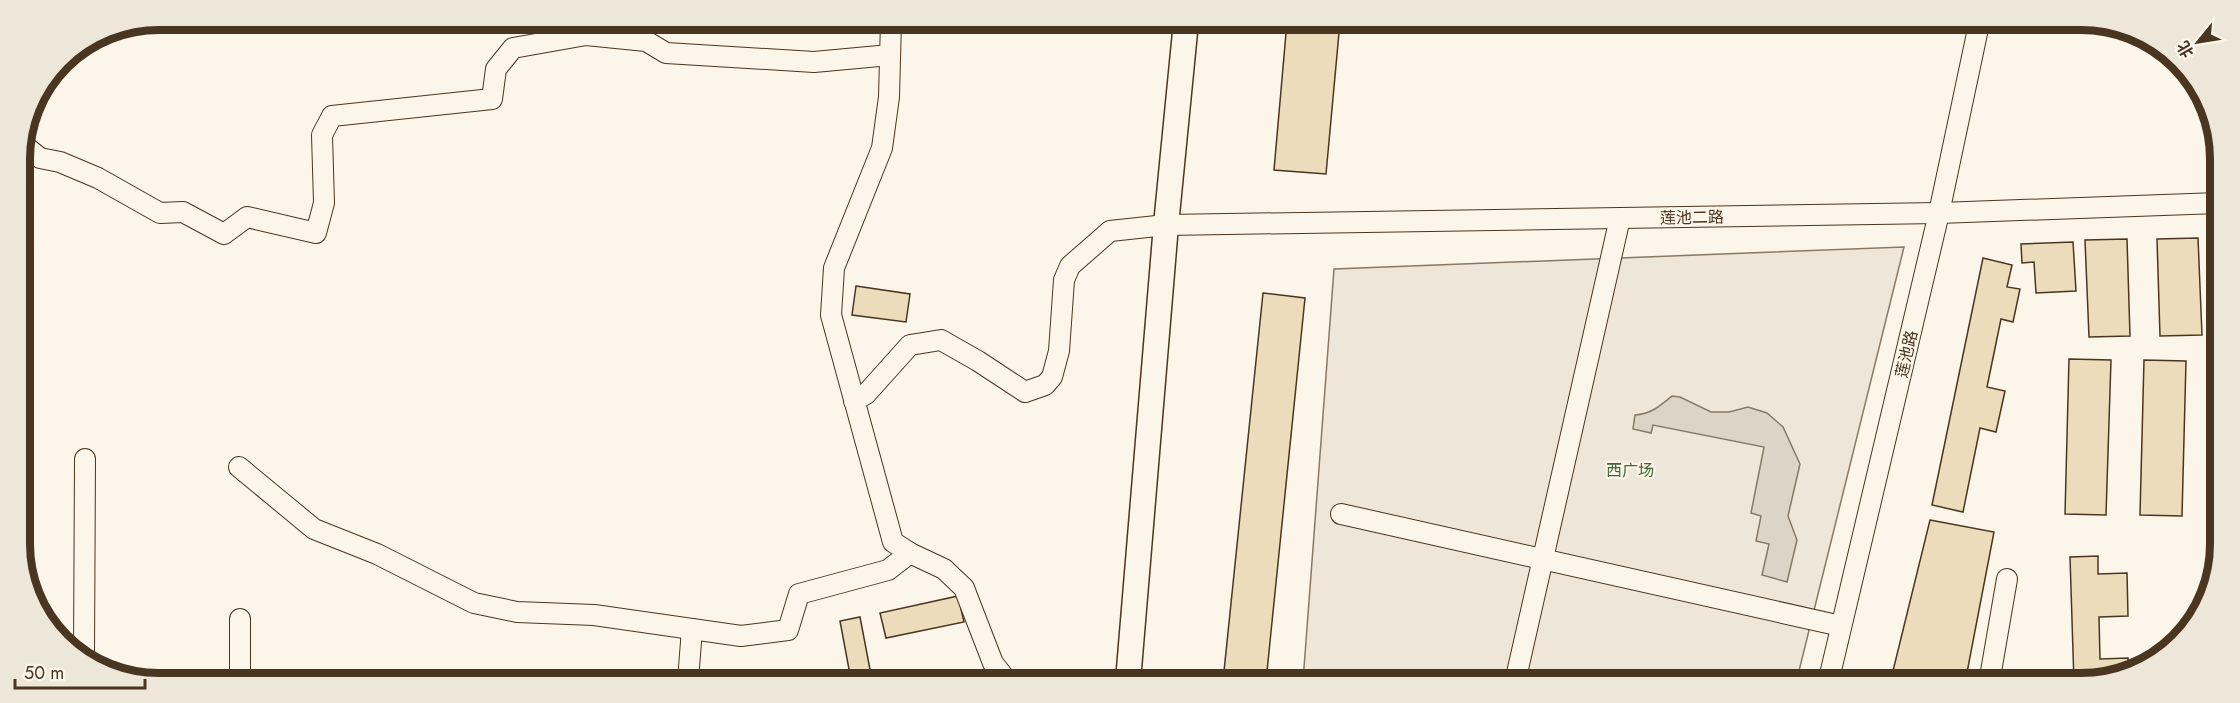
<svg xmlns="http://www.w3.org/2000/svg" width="2240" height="703" font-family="Jost,'Noto Sans SC',sans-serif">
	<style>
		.green { fill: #ede6d9; stroke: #887966; stroke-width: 1.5 }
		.water { fill: #dcd4c6; stroke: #887966; stroke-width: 1.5 }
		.building { fill: #ecdcbc; stroke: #4a3520; stroke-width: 1.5 }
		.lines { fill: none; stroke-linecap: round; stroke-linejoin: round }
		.minor-casing { stroke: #4a3520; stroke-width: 22 }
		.major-casing { stroke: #4a3520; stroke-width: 27 }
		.minor { stroke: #fbf6e9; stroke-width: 20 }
		.major { stroke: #fbf6e9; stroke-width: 24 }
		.labels { text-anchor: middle; stroke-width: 4.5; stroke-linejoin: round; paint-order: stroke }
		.street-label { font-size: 16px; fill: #4a3520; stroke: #fbf6e9 }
		.park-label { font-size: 16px; fill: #436837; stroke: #fbf6e9 }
		.rim { fill: none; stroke: #4a3520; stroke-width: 8 }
	</style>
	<rect width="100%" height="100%" fill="#fbf6e9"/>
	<polygon class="green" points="1904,247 1796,683 1303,681 1334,269"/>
	<path class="water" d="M1672,396l8,1 31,15h18l19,-5 19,6 16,14 17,37 -12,52 9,24 -10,42 -25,-7 7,-31 -13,-3 5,-25 -10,-3 13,-66 -111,-22 -2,8 -18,-4 2,-14c16,-1 25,-9 37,-19z"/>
	<g class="building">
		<polygon points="1287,22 1340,22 1326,174 1274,170"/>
		<polygon points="2198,238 2202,335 2160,336 2157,239"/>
		<polygon points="2127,239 2130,336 2089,337 2085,240"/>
		<polygon points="2073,242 2076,291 2036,293 2034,262 2022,263 2021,244"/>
		<polygon points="1983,258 2012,265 2007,287 2020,289 2013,322 2001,319 1987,387 2005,391 1996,432 1980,428 1963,512 1932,505"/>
		<polygon points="856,286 910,294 906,322 852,315"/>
		<polygon points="1263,293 1305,298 1266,681 1223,681"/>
		<polygon points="2069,359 2111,360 2106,515 2065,514"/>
		<polygon points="2144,360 2186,361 2182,516 2140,515"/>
		<polygon points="1930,520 1994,532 1965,683 1890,683"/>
		<polygon points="2098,556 2098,574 2127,573 2128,616 2099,617 2100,659 2128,658 2128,669 2090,683 2074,683 2070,557"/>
		<polygon points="958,596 964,622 886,638 880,613"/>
		<polygon points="860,617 872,680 851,680 840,621"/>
	</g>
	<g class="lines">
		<defs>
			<g id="minor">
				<polyline points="891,21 889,97 882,148 834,268 831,315 893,542 910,553 944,569 964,588 993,663 1007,681"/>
				<polyline points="21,143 40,158 60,162 98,178 160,213 183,212 224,234 247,217 316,233 324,203 322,135 332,116 492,99 496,69 513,48 586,35 646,41 666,53 814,62 890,55"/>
				<polyline points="854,401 866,394 910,345 941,340 978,361 1025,392 1045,385 1052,377 1059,351 1064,280 1070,266 1110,231 1166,225 1939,213 2218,203"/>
				<polyline points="239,467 314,529 377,554 474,603 517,612 594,615 741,636 788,630 799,594 888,570 910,553"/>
				<polyline points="1341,514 1841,626"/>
				<polyline points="240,619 240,679"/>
				<polyline points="84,655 85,459"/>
				<polyline points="688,680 692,629"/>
				<polyline points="1515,682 1620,218"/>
				<polyline points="1828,683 1939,213 1979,24"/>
				<polyline points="1989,683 2007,579"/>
			</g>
			<polyline id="major" points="1128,681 1166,225 1186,22"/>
		</defs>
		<use href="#minor" class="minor-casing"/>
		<use href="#major" class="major-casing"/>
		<use href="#minor" class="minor"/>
		<use href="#major" class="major"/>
	</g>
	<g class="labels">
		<g class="street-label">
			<text transform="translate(1692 217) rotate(-1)" y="6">莲池二路</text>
			<text transform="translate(1906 354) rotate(-77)" y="6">莲池路</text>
		</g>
		<g class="park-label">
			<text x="1630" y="476">西广场</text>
		</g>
	</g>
	<path d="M0 0H2240V703H0ZM159 30H2081A129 129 0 0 1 2210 159V544A129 129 0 0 1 2081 673H159A129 129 0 0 1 30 544V159A129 129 0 0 1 159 30Z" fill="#ede7d9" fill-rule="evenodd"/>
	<path class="rim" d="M159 30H2081A129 129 0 0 1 2210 159V544A129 129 0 0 1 2081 673H159A129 129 0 0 1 30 544V159A129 129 0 0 1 159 30Z"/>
	<g transform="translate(2198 42) rotate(240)" stroke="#fbf6e9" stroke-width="4.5" paint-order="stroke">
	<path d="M0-4.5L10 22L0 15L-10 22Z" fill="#4a3520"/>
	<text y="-9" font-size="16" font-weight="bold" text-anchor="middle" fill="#4a3520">北</text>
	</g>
	<path d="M15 679v9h130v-9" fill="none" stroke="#4a3520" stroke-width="3"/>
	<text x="24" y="679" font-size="18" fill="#4a3520" stroke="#fbf6e9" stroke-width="4.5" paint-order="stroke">50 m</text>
</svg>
